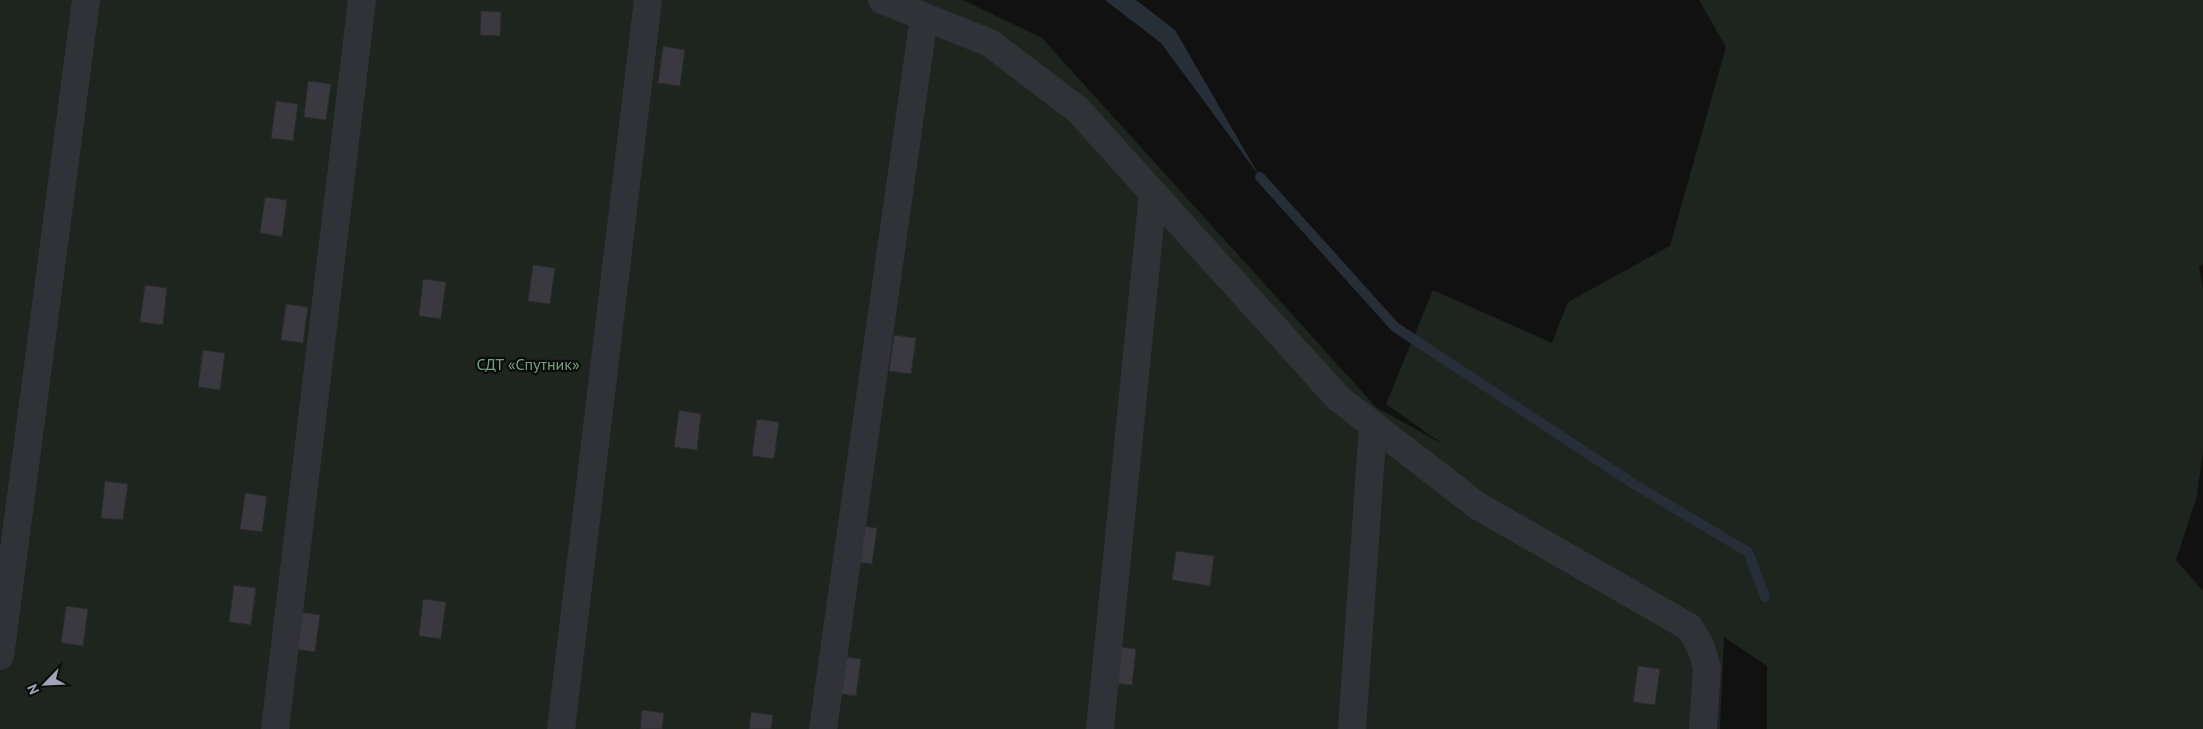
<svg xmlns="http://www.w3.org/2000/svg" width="2203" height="729" font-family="'PT Sans',sans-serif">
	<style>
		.green { fill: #1d251e }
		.water { fill: #262e37 }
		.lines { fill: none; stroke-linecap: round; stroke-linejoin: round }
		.stream { stroke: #262e37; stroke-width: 10 }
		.building { fill: #3a393f; stroke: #2b2a2e }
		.minor { stroke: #313238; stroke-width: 28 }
		.labels { text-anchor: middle; stroke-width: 4.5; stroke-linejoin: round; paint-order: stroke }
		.park-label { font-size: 16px; fill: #75a17d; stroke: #0c0c0d }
	</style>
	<rect width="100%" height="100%" fill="#111112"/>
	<polygon class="green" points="0,0 963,0 1042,38 1376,407 1444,445 1386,404 1433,290 1552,343 1568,302 1670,246 1726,47 1699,0 2203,0 2203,263 2199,267 2203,289 2203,450 2197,496 2176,560 2203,591 2203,729 1767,729 1767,666 1724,637 1720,729 0,729"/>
	<polygon class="water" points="1105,0 1136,0 1175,30 1260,177 1161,43"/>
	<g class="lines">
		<polyline class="stream" points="1260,177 1395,327 1637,486 1748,552 1765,597"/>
	</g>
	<g class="building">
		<polygon points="481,11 501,12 500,36 480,35"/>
		<polygon points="663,46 685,50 680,86 658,83"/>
		<polygon points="308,81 331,84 326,120 304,117"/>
		<polygon points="276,101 298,104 293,141 271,138"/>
		<polygon points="265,197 287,200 282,237 260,233"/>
		<polygon points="533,265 555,268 550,304 528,301"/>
		<polygon points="423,279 446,282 441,319 419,316"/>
		<polygon points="145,285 167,288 163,325 140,322"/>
		<polygon points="286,304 308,307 303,343 281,340"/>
		<polygon points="894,335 916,338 911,374 889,371"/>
		<polygon points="203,350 225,353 220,390 198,387"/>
		<polygon points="679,410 701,414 697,450 674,447"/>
		<polygon points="757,419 779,422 774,459 752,456"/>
		<polygon points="105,481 128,484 123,520 101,518"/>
		<polygon points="245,493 267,496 262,532 240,529"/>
		<polygon points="855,525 877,528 872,564 850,561"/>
		<polygon points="1176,551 1214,556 1210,586 1172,580"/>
		<polygon points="234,585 256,588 251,625 229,622"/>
		<polygon points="423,599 446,602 441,639 419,636"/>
		<polygon points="66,606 88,609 83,646 61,643"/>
		<polygon points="298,612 320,615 315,652 293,649"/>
		<polygon points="1114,646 1136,649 1132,685 1109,683"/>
		<polygon points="839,656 861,659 856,696 834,693"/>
		<polygon points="1638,666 1660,669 1655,705 1633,702"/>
		<polygon points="642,710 664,713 662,729 640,729"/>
		<polygon points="751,712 773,715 771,729 749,729"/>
	</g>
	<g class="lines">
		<g class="minor">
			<polyline points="882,0 990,43 1078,110 1338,398 1478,506 1689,627 1700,645 1707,667 1703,729"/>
			<polyline points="0,656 86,0"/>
			<polyline points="275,729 362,0"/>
			<polyline points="561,729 648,0"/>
			<polyline points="823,729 924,17"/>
			<polyline points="1100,729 1153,193"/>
			<polyline points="1352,729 1373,425"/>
		</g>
	</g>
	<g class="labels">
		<g class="park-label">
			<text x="528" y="370">СДТ «Спутник»</text>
		</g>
	</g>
	<g transform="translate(45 684) rotate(246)" stroke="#0c0c0d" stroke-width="4" paint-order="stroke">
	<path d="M0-4L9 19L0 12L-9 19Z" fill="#a0a5b4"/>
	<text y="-8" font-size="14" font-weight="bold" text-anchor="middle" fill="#a0a5b4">N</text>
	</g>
</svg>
